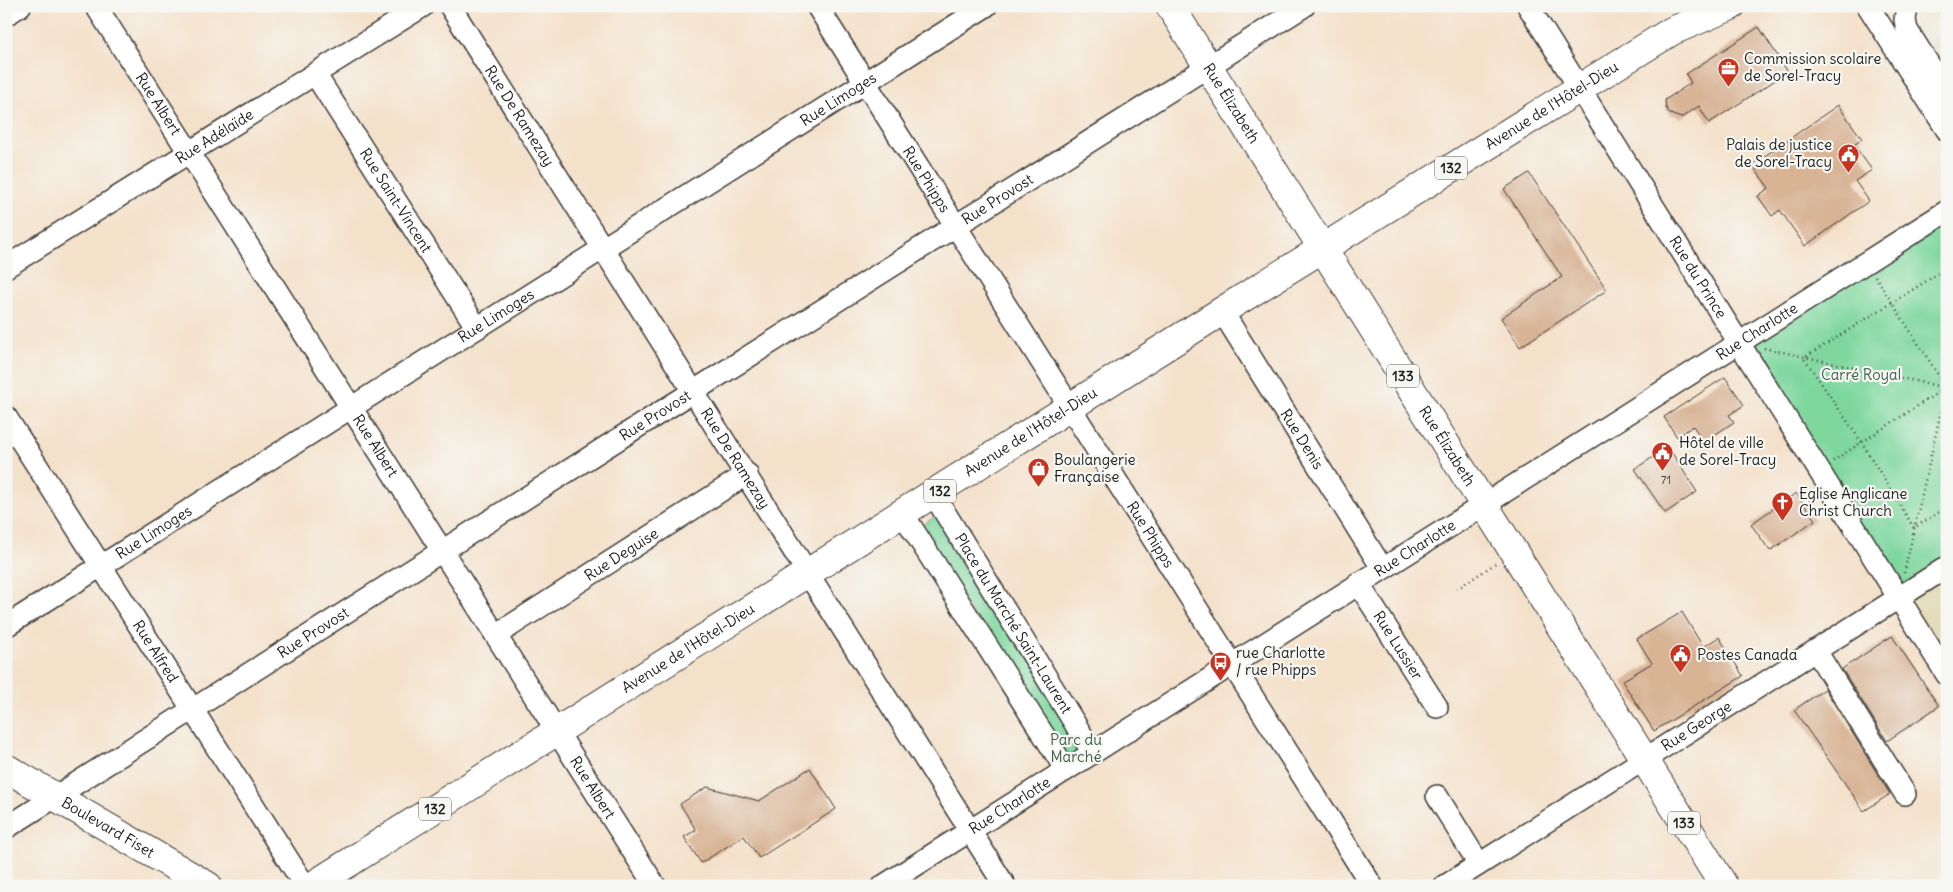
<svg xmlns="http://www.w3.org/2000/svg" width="1953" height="892" font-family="Delius,sans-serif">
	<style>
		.built { fill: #e4dbba }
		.green { fill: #7dd79d; stroke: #4c7a5c }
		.building { fill: #d8b394 }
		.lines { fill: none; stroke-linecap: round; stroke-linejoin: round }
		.minor-casing { stroke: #3c3a36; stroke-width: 24 }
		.major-casing { stroke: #3c3a36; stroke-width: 30 }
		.path { stroke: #3c3a36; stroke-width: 2.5; stroke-dasharray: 1 4; stroke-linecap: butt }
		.minor { stroke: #fff; stroke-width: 21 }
		.major { stroke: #fff; stroke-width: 28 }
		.labels { text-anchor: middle; stroke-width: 4.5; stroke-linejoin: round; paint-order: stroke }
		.number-label { font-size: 12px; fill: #4b423a }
		.shield { fill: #f6f6f2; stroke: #5d5d5c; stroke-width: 1 }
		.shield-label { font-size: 14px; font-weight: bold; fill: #1c1c1c }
		.poi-label { font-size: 15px; fill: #1c1c1c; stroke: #f6f6f2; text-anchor: start }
		.street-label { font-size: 15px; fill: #1c1c1c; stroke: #f6f6f2 }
		.park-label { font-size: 15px; fill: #3e5d49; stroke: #f6f6f2 }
	</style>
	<rect width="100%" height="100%" fill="#f6f6f2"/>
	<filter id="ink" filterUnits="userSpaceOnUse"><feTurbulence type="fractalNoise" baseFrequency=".02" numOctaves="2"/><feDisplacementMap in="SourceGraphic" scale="10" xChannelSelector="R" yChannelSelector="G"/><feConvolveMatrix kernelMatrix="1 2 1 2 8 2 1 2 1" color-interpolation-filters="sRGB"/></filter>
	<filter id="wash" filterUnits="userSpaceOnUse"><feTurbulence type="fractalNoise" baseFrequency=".0096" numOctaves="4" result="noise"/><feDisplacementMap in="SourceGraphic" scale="20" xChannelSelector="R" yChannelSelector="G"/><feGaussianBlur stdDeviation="1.12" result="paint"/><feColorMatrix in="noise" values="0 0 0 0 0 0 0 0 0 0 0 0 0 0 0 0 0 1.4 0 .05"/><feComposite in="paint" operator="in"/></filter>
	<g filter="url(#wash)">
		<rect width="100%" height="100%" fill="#f4e1ca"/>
		<g class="built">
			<polygon points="1925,6 1947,6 1947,83 1915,29"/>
			<polygon points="1947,565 1947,676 1898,596"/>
		</g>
		<g class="green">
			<polygon points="1947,217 1947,564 1898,596 1741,346"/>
			<polygon points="937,515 1099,753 1071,772 918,528"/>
		</g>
		<g id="blocks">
			<g class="building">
				<polygon points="1759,27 1788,72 1709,123 1699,106 1681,118 1670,114 1666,108 1665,100 1691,83 1686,74"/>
				<polygon points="1838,105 1862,139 1854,145 1872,170 1855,181 1869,201 1805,246 1780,210 1772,216 1758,196 1769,188 1752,165"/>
				<polygon points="1529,173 1607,290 1520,347 1501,318 1562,277 1504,189"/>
				<polygon points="1725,377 1744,405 1729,415 1734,422 1704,442 1693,426 1677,437 1664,417"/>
				<polygon points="1668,447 1697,492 1665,513 1635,469"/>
				<polygon points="1796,493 1815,520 1770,551 1751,524"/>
				<polygon points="1682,612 1703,647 1719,637 1743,676 1654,731 1622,681 1652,663 1637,639"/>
				<polygon points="1892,636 1939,706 1887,741 1842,669"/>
				<polygon points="1825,689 1890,794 1864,811 1794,710"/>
				<polygon points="810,768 836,809 759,858 744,836 701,863 684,837 696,830 680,804 707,787 759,801"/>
			</g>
		</g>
	</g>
	<g filter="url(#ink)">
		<use href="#blocks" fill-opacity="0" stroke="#3c3a36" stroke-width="1"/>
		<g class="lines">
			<defs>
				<g id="minor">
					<path id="s1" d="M96,6l559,880"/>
					<path id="s2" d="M450,6l555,880"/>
					<path id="s3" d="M817,6l555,880"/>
					<path id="s4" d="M1528,6l419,669"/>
					<polyline points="1868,6 1947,130"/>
					<polyline points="1907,6 1905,20 1907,30 1947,93"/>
					<polyline points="6,15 20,6"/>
					<path id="s5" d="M315,74l162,254"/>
					<path id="s6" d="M6,267l417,-261"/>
					<path id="s7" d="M1222,311l160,257"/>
					<path id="s8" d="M6,417l299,469"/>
					<path id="s9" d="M934,495l159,258"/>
					<polyline points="903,514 1066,770"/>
					<path id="s10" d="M1358,583l79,124"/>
					<path id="s11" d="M6,626l980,-620"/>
					<path id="s12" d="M496,635l251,-161"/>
					<polyline points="1816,651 1905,794"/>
					<polyline points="1437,796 1479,864"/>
					<path id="s13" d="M6,828l688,-437 610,-385"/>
					<path id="s14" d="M883,886l1064,-675"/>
					<path id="s15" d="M1445,886l502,-319"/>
				</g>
				<g id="major">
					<path id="s16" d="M1170,6l554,880"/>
					<path id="s17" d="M6,768l202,118"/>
					<path id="s18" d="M312,886l910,-575 374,-233 76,-47 59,-25"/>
				</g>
			</defs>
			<use href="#minor" class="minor-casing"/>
			<use href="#major" class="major-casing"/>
			<g class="path">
				<polyline points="1947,268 1804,358 1862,443 1914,528 1947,507"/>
				<polyline points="1875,276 1946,387"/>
				<polyline points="1764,348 1947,388"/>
				<polyline points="1833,461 1945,388"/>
				<polyline points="1904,573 1947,385"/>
				<polyline points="1457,589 1496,563"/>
			</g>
			<use href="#minor" class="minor"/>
			<use href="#major" class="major"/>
		</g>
	</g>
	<defs>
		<symbol id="office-pin" viewBox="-11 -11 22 30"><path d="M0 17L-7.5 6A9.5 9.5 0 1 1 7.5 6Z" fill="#c8321e" stroke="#f6f6f2"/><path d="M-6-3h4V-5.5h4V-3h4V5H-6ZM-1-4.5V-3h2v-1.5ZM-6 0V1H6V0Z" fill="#fff"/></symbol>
		<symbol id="civic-pin" viewBox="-11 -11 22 30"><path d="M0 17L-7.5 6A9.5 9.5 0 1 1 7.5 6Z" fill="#c8321e" stroke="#f6f6f2"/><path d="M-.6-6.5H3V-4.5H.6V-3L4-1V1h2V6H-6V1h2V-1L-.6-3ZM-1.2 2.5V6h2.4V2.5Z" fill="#fff"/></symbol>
		<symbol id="shop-pin" viewBox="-11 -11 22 30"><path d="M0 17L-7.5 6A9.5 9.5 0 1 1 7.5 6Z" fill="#c8321e" stroke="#f6f6f2"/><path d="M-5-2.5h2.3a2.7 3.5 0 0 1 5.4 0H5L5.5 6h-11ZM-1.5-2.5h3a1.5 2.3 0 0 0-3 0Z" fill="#fff"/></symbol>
		<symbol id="church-pin" viewBox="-11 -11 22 30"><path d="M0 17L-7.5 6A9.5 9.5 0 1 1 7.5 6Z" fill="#c8321e" stroke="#f6f6f2"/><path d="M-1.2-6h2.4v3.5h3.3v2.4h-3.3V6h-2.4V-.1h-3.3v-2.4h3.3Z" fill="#fff"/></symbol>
		<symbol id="bus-pin" viewBox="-11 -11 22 30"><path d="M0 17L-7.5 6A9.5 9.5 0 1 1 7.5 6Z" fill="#c8321e" stroke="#f6f6f2"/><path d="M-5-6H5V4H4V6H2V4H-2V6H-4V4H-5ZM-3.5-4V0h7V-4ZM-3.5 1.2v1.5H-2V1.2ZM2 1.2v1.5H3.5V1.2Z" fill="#fff"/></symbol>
	</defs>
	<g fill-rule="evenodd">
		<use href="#office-pin" x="1716" y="56" width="25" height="34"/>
		<use href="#civic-pin" x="1836" y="142" width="25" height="34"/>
		<use href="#civic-pin" x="1650" y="440" width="25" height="34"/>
		<use href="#shop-pin" x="1026" y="456" width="25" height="34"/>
		<use href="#church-pin" x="1770" y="490" width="25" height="34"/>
		<use href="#civic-pin" x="1668" y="642" width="25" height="34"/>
		<use href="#bus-pin" x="1208" y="650" width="25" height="34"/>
	</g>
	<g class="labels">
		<g class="number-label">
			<text x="1666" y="484">71</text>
		</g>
		<g class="shield">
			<rect x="1435" y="156.5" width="32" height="23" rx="4"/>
			<rect x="1387" y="364.5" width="32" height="23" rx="4"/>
			<rect x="924" y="479.5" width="32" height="23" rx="4"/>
			<rect x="419" y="797.5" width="32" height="23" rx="4"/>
			<rect x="1668" y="811.5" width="32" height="23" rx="4"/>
		</g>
		<g class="shield-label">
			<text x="1451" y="173">132</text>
			<text x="1403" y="381">133</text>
			<text x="940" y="496">132</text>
			<text x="435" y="814">132</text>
			<text x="1684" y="828">133</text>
		</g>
		<g class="poi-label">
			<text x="1744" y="64">Commission scolaire<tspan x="1744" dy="17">de Sorel-Tracy</tspan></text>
			<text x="1832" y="150" text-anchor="end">Palais de justice<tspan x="1832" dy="17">de Sorel-Tracy</tspan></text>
			<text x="1679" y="448">Hôtel de ville<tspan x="1679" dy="17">de Sorel-Tracy</tspan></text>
			<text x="1054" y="465">Boulangerie<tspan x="1054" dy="17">Française</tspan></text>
			<text x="1799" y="499">Eglise Anglicane<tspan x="1799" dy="17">Christ Church</tspan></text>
			<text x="1236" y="658">rue Charlotte<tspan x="1236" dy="17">/ rue Phipps</tspan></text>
			<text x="1697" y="660">Postes Canada</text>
		</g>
		<g class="street-label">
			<text dy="5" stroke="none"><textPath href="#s11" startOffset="985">Rue Limoges</textPath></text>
			<text dy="5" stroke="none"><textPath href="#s16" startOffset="115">Rue Élizabeth</textPath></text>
			<text dy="5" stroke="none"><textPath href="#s1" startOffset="116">Rue Albert</textPath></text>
			<text dy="5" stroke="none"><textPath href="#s18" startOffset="1465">Avenue de l'Hôtel-Dieu</textPath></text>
			<text dy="5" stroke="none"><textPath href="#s2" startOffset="130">Rue De Ramezay</textPath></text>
			<text dy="5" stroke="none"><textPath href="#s6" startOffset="246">Rue Adélaïde</textPath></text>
			<text dy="5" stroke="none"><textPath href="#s3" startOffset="205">Rue Phipps</textPath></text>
			<text dy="5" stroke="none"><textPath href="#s13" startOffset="1174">Rue Provost</textPath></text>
			<text dy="5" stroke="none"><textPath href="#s5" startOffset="150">Rue Saint-Vincent</textPath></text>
			<text dy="5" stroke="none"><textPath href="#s4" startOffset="320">Rue du Prince</textPath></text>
			<text dy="5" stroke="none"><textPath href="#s11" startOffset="580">Rue Limoges</textPath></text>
			<text dy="5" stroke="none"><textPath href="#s14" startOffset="1035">Rue Charlotte</textPath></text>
			<text dy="5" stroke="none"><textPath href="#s13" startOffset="769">Rue Provost</textPath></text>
			<text dy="5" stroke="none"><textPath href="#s18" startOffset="850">Avenue de l'Hôtel-Dieu</textPath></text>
			<text dy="5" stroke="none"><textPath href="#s7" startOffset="151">Rue Denis</textPath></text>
			<text dy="5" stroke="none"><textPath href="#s1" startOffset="521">Rue Albert</textPath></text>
			<text dy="5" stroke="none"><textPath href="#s16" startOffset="520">Rue Élizabeth</textPath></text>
			<text dy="5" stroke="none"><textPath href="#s2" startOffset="535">Rue De Ramezay</textPath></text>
			<text dy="5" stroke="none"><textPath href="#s11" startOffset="175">Rue Limoges</textPath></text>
			<text dy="5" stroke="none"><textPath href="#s3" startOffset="625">Rue Phipps</textPath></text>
			<text dy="5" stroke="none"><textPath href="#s14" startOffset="630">Rue Charlotte</textPath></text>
			<text dy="5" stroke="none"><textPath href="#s12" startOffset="149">Rue Deguise</textPath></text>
			<text dy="5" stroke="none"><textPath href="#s9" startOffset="151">Place du Marché Saint-Laurent</textPath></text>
			<text dy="5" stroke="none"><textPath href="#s13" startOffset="364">Rue Provost</textPath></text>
			<text dy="5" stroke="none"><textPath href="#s10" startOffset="74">Rue Lussier</textPath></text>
			<text dy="5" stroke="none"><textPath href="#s18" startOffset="445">Avenue de l'Hôtel-Dieu</textPath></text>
			<text dy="5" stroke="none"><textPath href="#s8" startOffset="278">Rue Alfred</textPath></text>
			<text dy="5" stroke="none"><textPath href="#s15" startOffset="298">Rue George</textPath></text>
			<text dy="5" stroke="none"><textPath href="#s1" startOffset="926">Rue Albert</textPath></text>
			<text dy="5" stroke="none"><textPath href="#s14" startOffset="150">Rue Charlotte</textPath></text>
			<text dy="5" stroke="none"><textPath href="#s17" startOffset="118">Boulevard Fiset</textPath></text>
		</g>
		<g class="park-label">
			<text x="1861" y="380">Carré Royal</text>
			<text x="1076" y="745">Parc du<tspan x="1076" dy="17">Marché</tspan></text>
		</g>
	</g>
	<rect width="1953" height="892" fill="none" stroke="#f6f6f2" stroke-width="25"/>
</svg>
